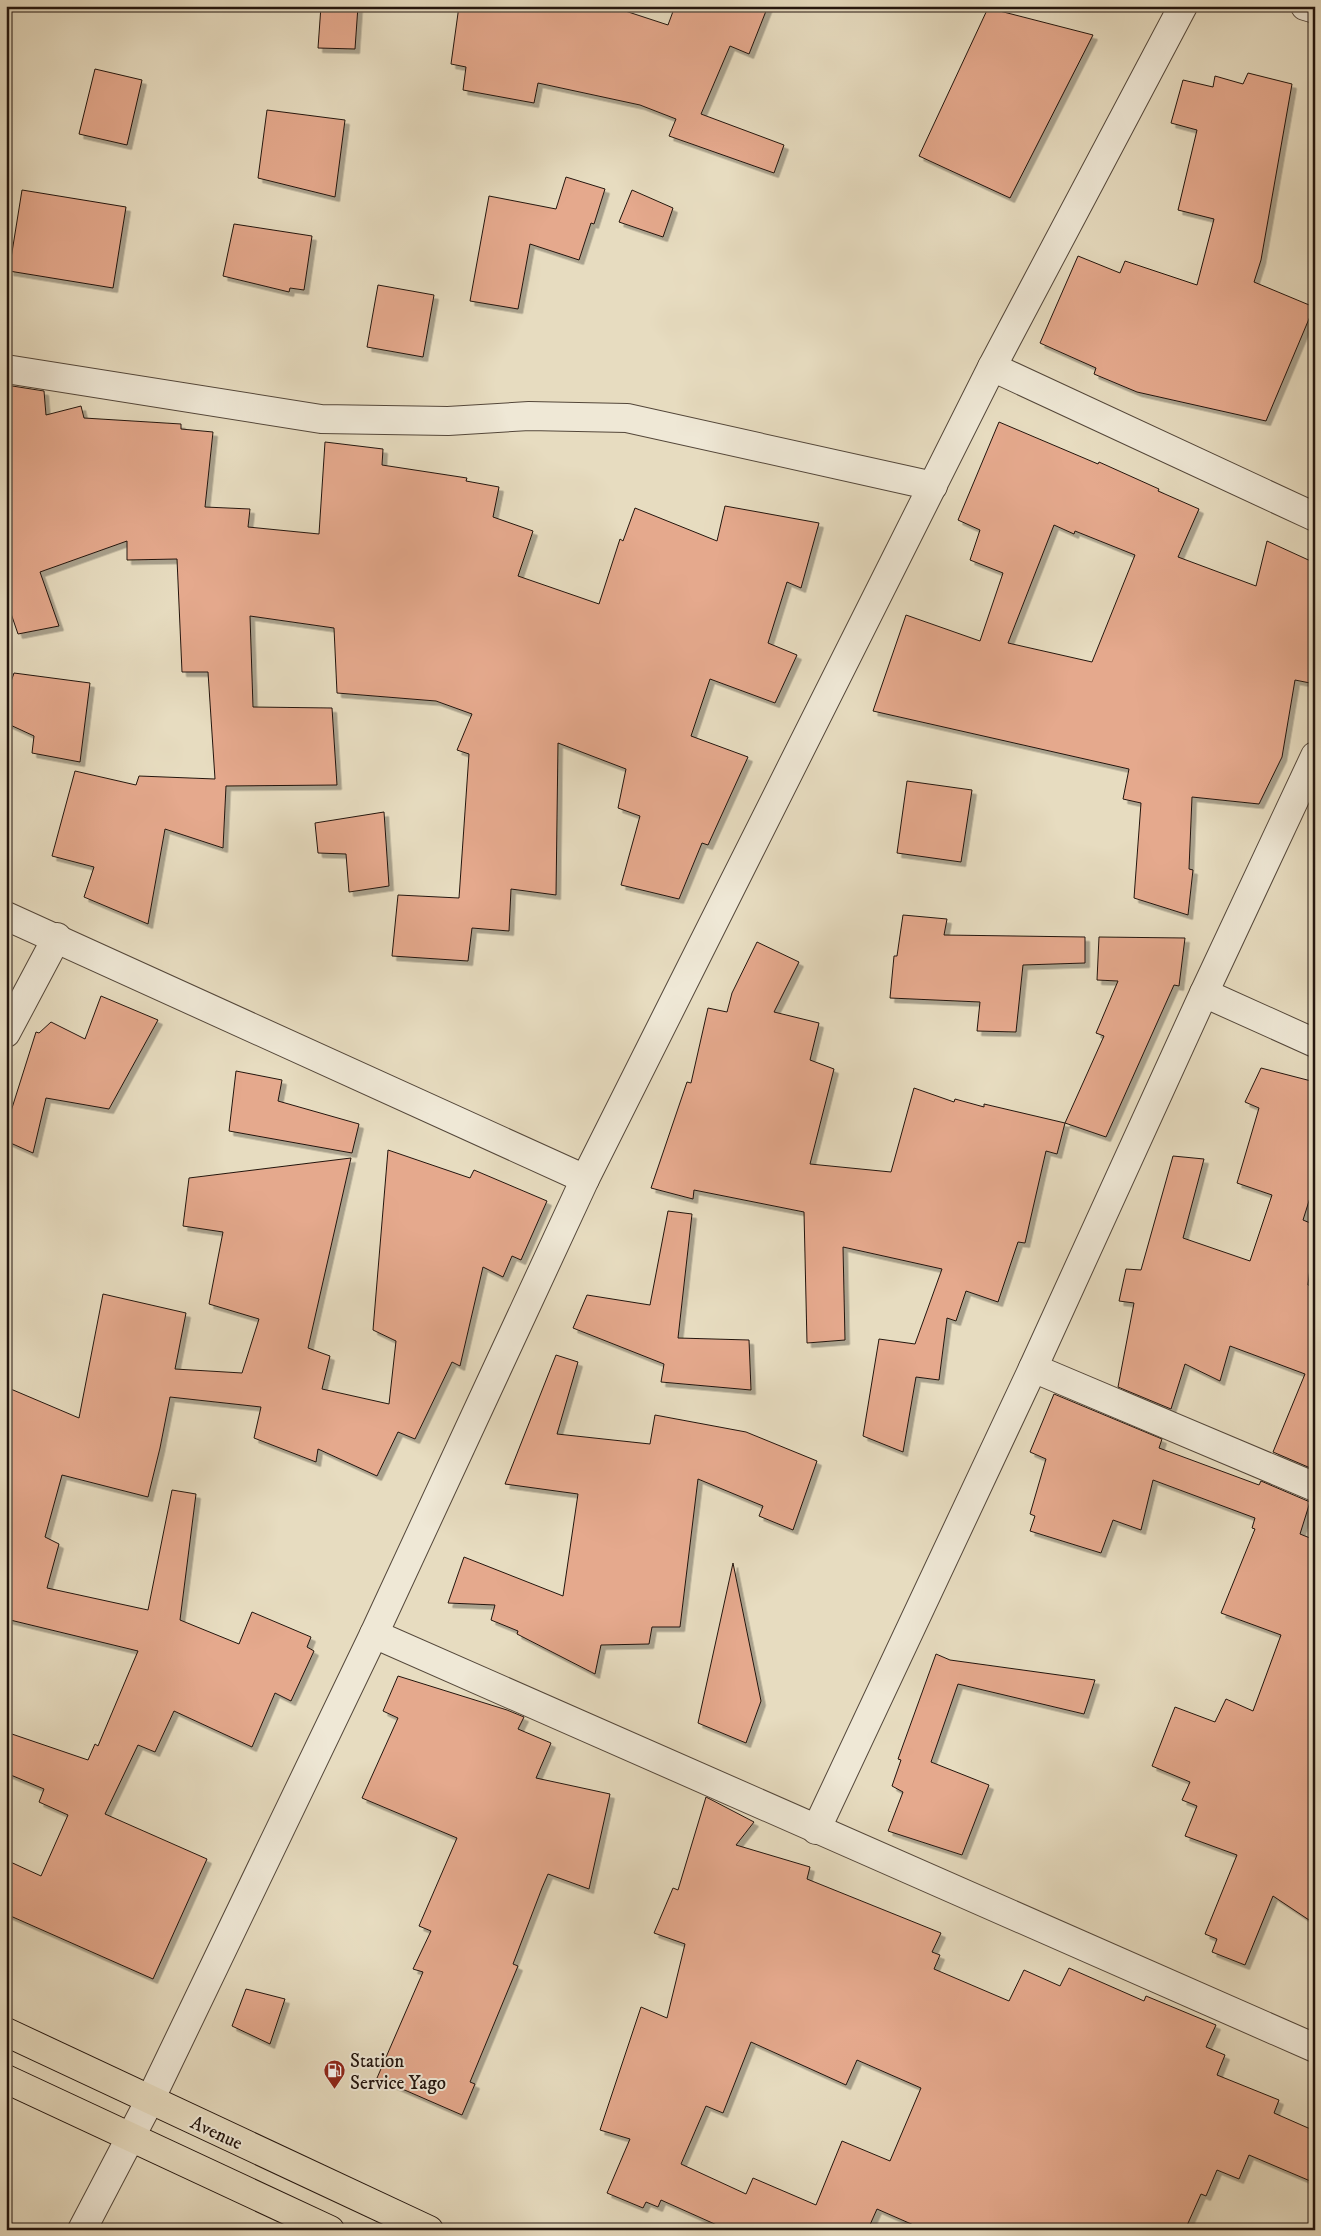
<svg xmlns="http://www.w3.org/2000/svg" width="1321" height="2236" font-family="'IM FELL DW Pica',serif">
	<style>
		.building { fill: #e5a98d; stroke: #23150e; fill-rule: evenodd; filter: url(#shadow) }
		.lines { fill: none; stroke-linecap: round; stroke-linejoin: round }
		.minor-casing { stroke: #54473a; stroke-width: 30 }
		.highway-casing { stroke: #23150e; stroke-width: 30 }
		.minor { stroke: #efe8d6; stroke-width: 28 }
		.highway { stroke: #e7dcc0; stroke-width: 28 }
		.labels { text-anchor: middle; stroke-width: 4; stroke-linejoin: round; paint-order: stroke }
		.poi-label { font-size: 19px; fill: #23150e; stroke: #efe8d6; text-anchor: start }
		.street-label { font-size: 19px; fill: #23150e; stroke: #efe8d6 }
	</style>
	<defs>
		<filter id="shadow"><feDropShadow dx="4.5" dy="4.5" stdDeviation="0" flood-color="#0004"/></filter>
	</defs>
	<rect width="100%" height="100%" fill="#e7dcc0"/>
	<filter id="stains"><feTurbulence type="fractalNoise" baseFrequency=".004" numOctaves="4"/><feColorMatrix values="0 0 0 0 .2 0 0 0 0 .09 0 0 0 0 .02 0 0 0 .5 -.17"/></filter>
	<radialGradient id="worn" r=".72"><stop offset=".6" stop-color="#630" stop-opacity="0"/><stop offset="1" stop-color="#630" stop-opacity=".3"/></radialGradient>
	<g class="building">
		<polygon points="321,6 358,6 355,49 318,48"/>
		<polygon points="459,6 610,6 668,25 675,6 768,6 749,54 730,46 701,114 784,145 774,173 669,136 676,119 640,105 538,83 534,103 463,90 466,67 451,64"/>
		<polygon points="988,8 1093,35 1010,198 919,156"/>
		<polygon points="95,69 142,80 127,145 79,134"/>
		<polygon points="1248,73 1292,84 1261,260 1254,282 1314,307 1266,421 1137,392 1094,374 1096,368 1040,343 1078,256 1120,273 1125,261 1197,285 1214,219 1178,210 1197,130 1171,123 1183,80 1213,87 1215,76 1243,84"/>
		<polygon points="267,110 345,120 335,197 258,178"/>
		<polygon points="566,177 605,189 594,224 591,223 579,260 530,244 518,309 470,301 489,196 556,209"/>
		<polygon points="22,190 126,207 113,288 9,271"/>
		<polygon points="632,190 673,208 663,237 619,222"/>
		<polygon points="234,224 312,236 304,290 290,288 289,292 223,276"/>
		<polygon points="378,285 434,295 423,357 367,347"/>
		<polygon points="6,385 44,391 46,415 81,406 84,418 181,424 181,429 213,432 205,507 250,509 248,527 319,534 325,442 383,449 382,465 467,478 466,481 499,487 493,517 533,531 518,576 599,604 620,539 623,541 635,508 717,541 725,506 819,523 801,588 787,582 768,643 797,655 775,703 710,679 691,736 748,757 708,845 702,843 679,899 621,885 640,816 618,808 626,769 558,743 556,895 511,889 509,931 472,928 468,961 392,956 398,895 459,898 469,754 457,750 472,714 436,701 337,693 334,628 250,616 253,707 332,708 337,785 226,786 223,848 165,829 148,924 84,897 94,867 52,856 75,771 136,785 139,776 215,779 208,672 182,672 177,559 127,560 127,541 40,572 59,626 18,634 6,599"/>
		<path d="M999,422l99,42 1,-2 60,27 -1,2 41,18 -21,48 78,29 11,-45 48,22v121l-20,-4 -13,77 -23,47 -67,-7 -3,72 4,1 -5,45 -54,-17 7,-95 -18,-4 6,-30 -256,-58 33,-96 74,26 23,-68 -33,-13 10,-30 -22,-10zM1054,525l20,9 1,-3 60,24 -43,107 -84,-19z"/>
		<polygon points="14,673 90,683 80,762 32,753 34,736 6,723 6,696"/>
		<polygon points="907,781 972,790 961,862 897,853"/>
		<polygon points="384,812 389,886 349,892 346,854 318,853 315,823"/>
		<polygon points="903,915 947,919 944,935 1085,937 1085,963 1023,965 1016,1032 977,1031 980,1002 890,998 894,956 897,956"/>
		<polygon points="1099,937 1185,938 1179,986 1174,985 1106,1137 1065,1123 1104,1036 1096,1033 1118,981 1097,980"/>
		<polygon points="757,942 799,962 774,1012 819,1023 810,1060 834,1069 810,1164 891,1172 914,1088 954,1102 955,1099 984,1107 984,1104 1065,1123 1057,1154 1046,1151 1025,1243 1018,1242 998,1302 966,1291 956,1321 947,1318 939,1380 916,1377 903,1452 863,1436 879,1339 915,1344 942,1269 843,1247 845,1340 807,1343 804,1212 694,1190 693,1199 651,1188 687,1082 691,1083 708,1008 727,1012 732,993"/>
		<polygon points="101,996 158,1020 109,1109 46,1098 33,1153 6,1141 6,1127 36,1032 39,1033 51,1022 85,1039"/>
		<polygon points="1261,1068 1315,1082 1315,1182 1303,1220 1315,1225 1308,1285 1315,1287 1315,1470 1273,1452 1305,1374 1230,1346 1220,1381 1185,1364 1171,1409 1118,1387 1134,1303 1119,1301 1126,1269 1141,1270 1173,1156 1204,1159 1183,1238 1250,1261 1272,1195 1237,1183 1259,1108 1245,1102"/>
		<polygon points="236,1071 282,1080 278,1101 359,1124 352,1153 229,1131"/>
		<polygon points="388,1150 470,1178 474,1170 547,1201 521,1260 512,1256 503,1277 483,1267 460,1366 452,1362 415,1439 398,1432 377,1476 318,1449 316,1462 254,1438 261,1407 170,1397 160,1448 148,1497 62,1475 45,1537 59,1544 47,1588 148,1610 172,1490 196,1494 180,1620 239,1644 252,1612 311,1637 307,1647 314,1651 291,1701 275,1693 252,1747 174,1711 155,1752 138,1745 105,1814 207,1859 153,1979 6,1914 6,1860 41,1876 68,1815 39,1802 44,1789 6,1773 6,1732 88,1760 95,1744 98,1746 138,1651 6,1619 6,1387 79,1418 103,1294 186,1313 175,1369 242,1373 259,1319 209,1304 223,1232 183,1226 189,1178 351,1158 308,1348 330,1356 322,1389 389,1404 396,1341 373,1330"/>
		<polygon points="668,1211 692,1214 678,1338 749,1340 751,1390 661,1382 664,1364 573,1328 587,1295 650,1305"/>
		<polygon points="556,1355 578,1362 557,1434 650,1444 655,1415 746,1432 817,1461 793,1530 759,1516 763,1506 698,1479 680,1627 652,1627 649,1644 601,1645 595,1674 517,1634 518,1631 491,1620 495,1605 448,1603 464,1557 563,1596 578,1494 505,1484"/>
		<polygon points="1054,1394 1162,1439 1159,1448 1259,1485 1261,1481 1310,1502 1300,1534 1315,1540 1315,1924 1273,1896 1245,1965 1212,1952 1217,1939 1205,1934 1237,1855 1185,1836 1197,1806 1182,1800 1190,1782 1152,1766 1175,1707 1215,1722 1226,1699 1253,1711 1281,1635 1221,1613 1255,1529 1252,1528 1255,1518 1153,1480 1141,1530 1113,1520 1101,1553 1030,1531 1035,1516 1030,1514 1046,1459 1030,1452"/>
		<polygon points="733,1563 761,1701 746,1743 698,1723"/>
		<polygon points="936,1654 950,1660 1095,1680 1084,1714 958,1684 931,1762 989,1785 962,1855 888,1831 903,1792 892,1786 901,1760 898,1759"/>
		<polygon points="398,1676 507,1710 524,1717 518,1729 551,1743 536,1778 610,1794 589,1889 548,1874 542,1888 513,1964 518,1966 470,2082 475,2084 462,2115 377,2078 423,1972 413,1969 431,1931 419,1926 457,1838 362,1798 398,1718 383,1711"/>
		<path d="M706,1797l48,25 -18,23 74,22 -3,12 134,54 -9,19 8,3 -6,14 75,32 15,-31 36,16 9,-18 75,33 2,-5 70,29 -10,22 19,8 -8,20 62,25 -5,13 41,18v52l-66,-28 -10,24 -22,-9 -11,26 -5,-2 -16,36h-260l-48,-21 -8,18 5,3h-146l-67,-30 -3,7 -12,-5 -3,6 -36,-15 23,-54 -30,-9 41,-123 26,11 18,-74 -31,-11 19,-45 5,2zM751,2042l95,43 11,-25 64,28 -31,73 -48,-20 -26,64 -63,-27 -7,16 -65,-30 25,-58 17,7z"/>
		<polygon points="246,1989 285,1999 270,2044 232,2026"/>
	</g>
	<g class="lines">
		<defs>
			<g id="minor">
				<polyline points="1305,6 1315,9"/>
				<polyline points="992,367 1315,517"/>
				<polyline points="6,369 321,419 448,421 529,416 627,418 933,486"/>
				<polyline points="6,916 585,1179"/>
				<polyline points="1204,993 1315,1043"/>
				<polyline points="6,1033 57,937"/>
				<polyline points="1033,1368 1315,1487"/>
				<polyline points="374,1634 1315,2048"/>
				<polyline points="816,1830 1033,1368 1204,993 1315,756"/>
				<polyline points="82,2230 150,2100 374,1634 585,1179 992,367 1183,6"/>
			</g>
			<g id="highway">
				<polyline points="6,2032 429,2230"/>
				<polyline points="6,2079 330,2230"/>
			</g>
		</defs>
		<use href="#minor" class="minor-casing"/>
		<use href="#highway" class="highway-casing"/>
		<use href="#minor" class="minor"/>
		<use href="#highway" class="highway"/>
	</g>
	<defs>
		<symbol id="fuel-pin" viewBox="-11 -11 22 30"><path d="M0 17L-7.5 6A9.5 9.5 0 1 1 7.5 6Z" fill="#8f2418" stroke="#efe8d6"/><path d="M-5.5-6h7V0h2V4h1.3V-2.5L3-4.5l.8-.8L6-3V5H2.5V1h-1V6h-7ZM-4.2-4.7v3.2H.2V-4.7Z" fill="#fff"/></symbol>
	</defs>
	<g fill-rule="evenodd">
		<use href="#fuel-pin" x="322" y="2058" width="25" height="34"/>
	</g>
	<g class="labels">
		<g class="poi-label">
			<text x="350" y="2067">Station<tspan x="350" dy="22">Service Yago</tspan></text>
		</g>
		<g class="street-label">
			<text transform="translate(217 2132) rotate(25)" y="7">Avenue</text>
		</g>
	</g>
	<rect width="1321" height="2236" fill="none" stroke="#e7dcc0" stroke-width="25"/>
	<rect x="8" y="8" width="1306" height="2221" fill="none" stroke="#23150e" stroke-width="2.5"/>
	<rect x="12" y="12" width="1296" height="2211" fill="none" stroke="#23150e"/>
	<rect width="100%" height="100%" filter="url(#stains)"/>
	<rect width="100%" height="100%" fill="url(#worn)"/>
</svg>
